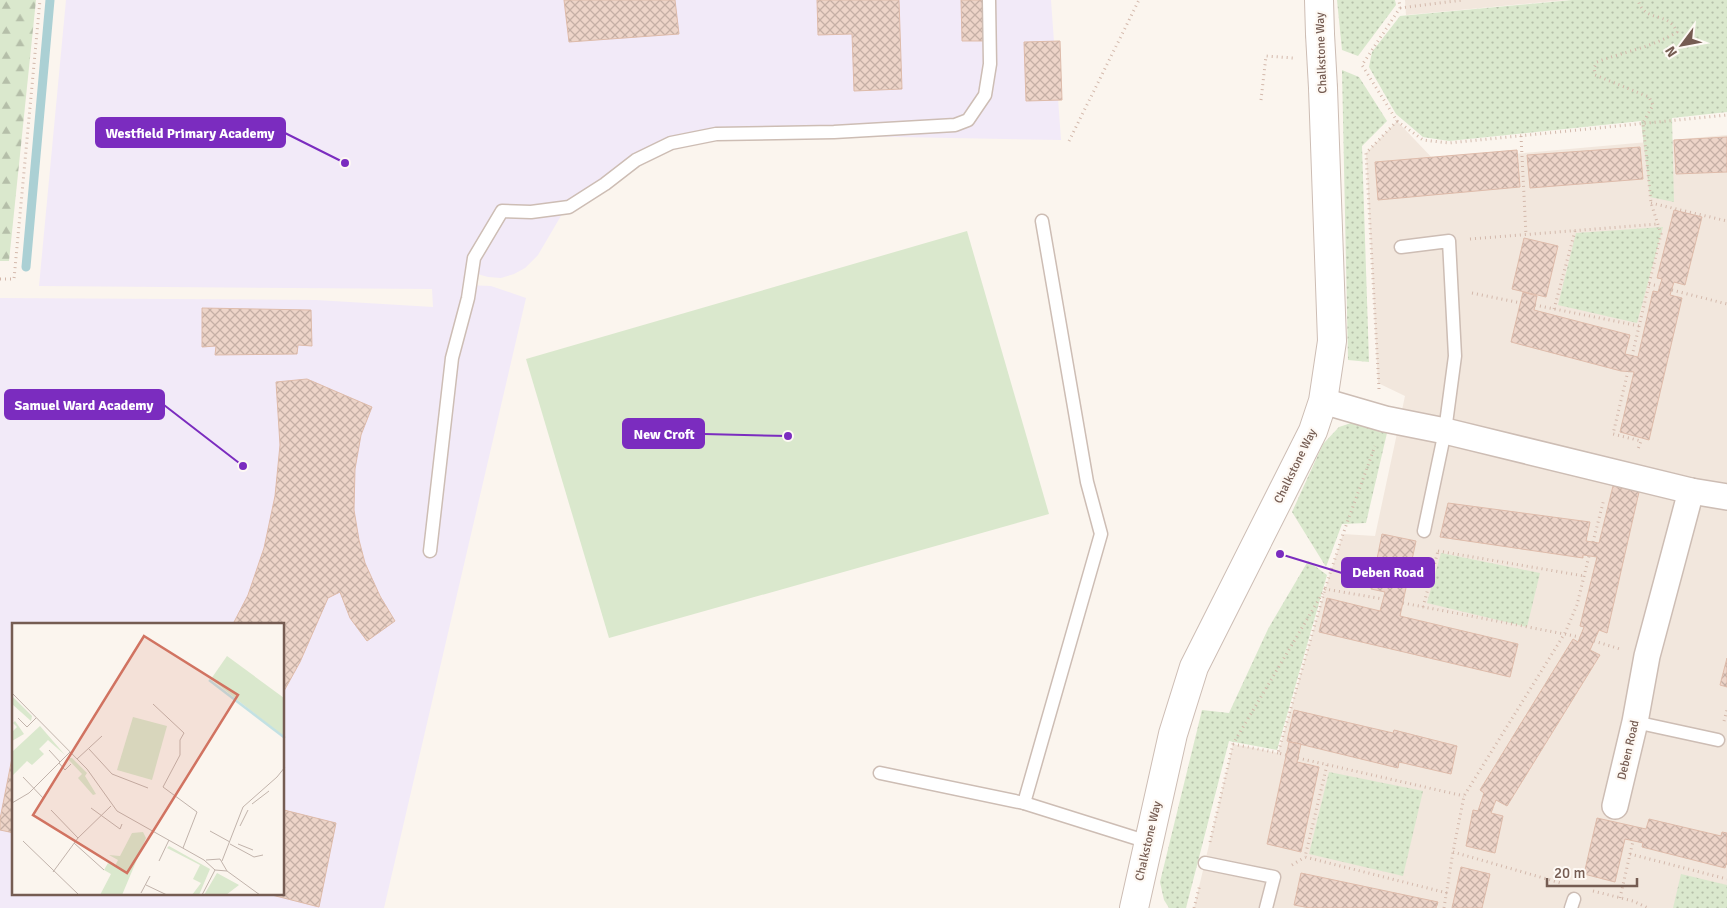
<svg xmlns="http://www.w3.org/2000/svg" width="1727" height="908" font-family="Signika,sans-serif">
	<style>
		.residential { fill: #f2e7dd }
		.education { fill: #f2eaf8; fill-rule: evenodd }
		.grass { fill: url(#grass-dots) }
		.forest { fill: url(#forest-firs) }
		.pitch { fill: #dae8cd }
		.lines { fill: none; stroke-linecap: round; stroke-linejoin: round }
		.stream { stroke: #abd0d4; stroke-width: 9 }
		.building { fill: url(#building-cross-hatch); stroke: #debbaa }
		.service-casing { stroke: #cdbdb4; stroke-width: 15 }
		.minor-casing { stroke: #cdbdb4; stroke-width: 28 }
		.tertiary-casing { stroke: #cdbdb4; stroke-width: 30 }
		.path { stroke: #d3b8ab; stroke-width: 3; stroke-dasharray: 1 4; stroke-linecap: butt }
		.service { stroke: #fff; stroke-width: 12 }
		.minor { stroke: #fff; stroke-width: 25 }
		.tertiary { stroke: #fff; stroke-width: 28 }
		.tertiary-bridge-casing { stroke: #cdbdb4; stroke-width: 30; stroke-linecap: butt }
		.tertiary-bridge { stroke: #fff; stroke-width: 28 }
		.labels { text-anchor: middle; stroke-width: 4.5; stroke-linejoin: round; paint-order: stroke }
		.street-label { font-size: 12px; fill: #755c52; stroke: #fef9f4 }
		.inset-river { fill: none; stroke: #c3e1e3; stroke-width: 2.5 }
		.inset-road { fill: none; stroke: #c1b3ab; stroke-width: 1 }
		.view { fill: #d17361; fill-opacity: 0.15; stroke: #d17361; stroke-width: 2.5 }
		.inset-edge { fill: none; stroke: #755c52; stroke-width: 2.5 }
		.leader { fill: none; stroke: #7b2cbf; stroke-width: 2 }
		.callout-dot { fill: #7b2cbf; stroke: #fef9f4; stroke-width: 2 }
		.callout { fill: #7b2cbf; stroke: #7b2cbf; stroke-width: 2 }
		.callout-label { font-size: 14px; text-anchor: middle; font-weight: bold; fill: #fff }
	</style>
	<defs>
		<pattern id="grass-dots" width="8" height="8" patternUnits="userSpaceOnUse" patternTransform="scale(1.25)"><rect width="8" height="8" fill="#dae8cd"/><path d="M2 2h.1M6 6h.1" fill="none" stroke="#b5bfa9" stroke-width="1.8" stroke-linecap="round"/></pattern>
		<pattern id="forest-firs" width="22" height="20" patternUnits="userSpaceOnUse" patternTransform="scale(1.25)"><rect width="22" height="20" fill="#dae8cd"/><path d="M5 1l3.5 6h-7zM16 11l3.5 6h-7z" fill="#b5bfa9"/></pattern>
		<pattern id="building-cross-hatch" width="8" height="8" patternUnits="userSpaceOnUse" patternTransform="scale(1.25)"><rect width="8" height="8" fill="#edd4c8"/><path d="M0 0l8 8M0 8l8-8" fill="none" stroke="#c5afa5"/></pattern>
	</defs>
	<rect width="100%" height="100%" fill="#fbf5ee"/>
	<g class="residential">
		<polygon points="1405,0 1566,0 1406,15"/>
		<polygon points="1397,121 1435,161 1727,135 1727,908 1194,908 1233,744 1278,753 1325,589 1343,534 1375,536 1405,396 1378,383 1366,153"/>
	</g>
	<path class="education" d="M66,0h985l10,140 -379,-7 -74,53 -43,23 -27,46 -13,13 -11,6 -13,4 -13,-1 -14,-4 -8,12 25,1 35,12 -142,610h-384v-610l316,2 117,7 -1,-18 -393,-3zM14,624h270v270h-270z"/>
	<g class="grass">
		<polygon points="1337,0 1395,0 1396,5 1358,56 1342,50"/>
		<polygon points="1572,0 1727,0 1727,112 1672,118 1674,202 1650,197 1641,121 1449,141 1423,137 1396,114 1369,67 1372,52 1400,16"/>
		<polygon points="1342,70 1359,77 1387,121 1362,146 1369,362 1348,360"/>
		<polygon points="1663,227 1637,323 1558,305 1576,233"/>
		<polygon points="1360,420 1387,433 1366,523 1342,524 1326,567 1292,512 1323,444 1339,427"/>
		<polygon points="1441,553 1540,573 1527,627 1427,603"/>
		<polygon points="1308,561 1327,575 1277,750 1229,741 1186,908 1169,908 1164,900 1160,882 1202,710 1229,713 1268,629"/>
		<polygon points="1329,772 1423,791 1403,876 1309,854"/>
		<polygon points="1681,874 1727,885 1727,908 1673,908"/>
	</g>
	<polygon class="forest" points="0,0 36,0 9,261 0,261"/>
	<polygon class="pitch" points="967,231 1049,514 609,638 526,359"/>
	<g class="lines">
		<polyline class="stream" points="26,267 50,0"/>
	</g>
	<g class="building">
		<polygon points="564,0 675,0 679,34 569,42"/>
		<polygon points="817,0 899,0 902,89 854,91 852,34 818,35"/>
		<polygon points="961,0 987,0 989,41 962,41"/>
		<polygon points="1060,41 1062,100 1026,101 1024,42"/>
		<polygon points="1727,137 1727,172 1676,174 1674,140"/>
		<polygon points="1640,147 1643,179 1530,188 1527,155"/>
		<polygon points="1517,150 1520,187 1378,200 1375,162"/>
		<polygon points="1674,210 1702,217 1685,285 1674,282 1670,295 1682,298 1649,440 1620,432 1634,372 1621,371 1511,342 1523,292 1537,296 1534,310 1630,335 1625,354 1638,357 1653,291 1658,292 1662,279 1657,278"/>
		<polygon points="1524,238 1558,246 1546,297 1512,289"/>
		<polygon points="202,308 311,310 312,346 298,345 297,354 215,355 216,346 202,347"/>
		<polygon points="307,379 372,407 361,435 355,469 354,510 359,540 365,563 380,596 395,621 367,641 350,618 340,592 328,598 300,662 284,691 284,624 233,624 248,595 264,548 275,496 280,445 276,382"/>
		<polygon points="1613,486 1639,492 1607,633 1599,630 1590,650 1600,655 1507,806 1496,800 1491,813 1503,816 1495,853 1466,846 1473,810 1478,811 1484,793 1480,790 1573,639 1578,642 1584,627 1580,626 1597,557 1583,555 1583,558 1440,537 1448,503 1590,522 1586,541 1599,543"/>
		<polygon points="1382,534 1416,541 1400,616 1518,644 1510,677 1319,632 1327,598 1380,611 1385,592 1371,589"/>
		<polygon points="1727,658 1727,687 1720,685"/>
		<polygon points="1294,710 1393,733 1394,730 1457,746 1451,774 1399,762 1398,768 1287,741"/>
		<polygon points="1289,742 1301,744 1297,762 1319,767 1301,852 1267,844"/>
		<polygon points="14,748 14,833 0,830 0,819"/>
		<polygon points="284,810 336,823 319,907 268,894 284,894"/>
		<polygon points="1597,818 1646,829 1649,819 1721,836 1722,832 1727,833 1727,865 1726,864 1725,868 1642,847 1643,843 1625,839 1615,882 1584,874"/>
		<polygon points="1461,867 1490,874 1482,908 1452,908"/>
		<polygon points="1301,873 1438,902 1436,908 1310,908 1294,905"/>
	</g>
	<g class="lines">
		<defs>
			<g id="service">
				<polyline points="1401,247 1449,241 1455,356 1445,431 1424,531"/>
				<polyline points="430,551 452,358 468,298 474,258 502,211 531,212 569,207 605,184 636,160 671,143 716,134 834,132 955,125 968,120 985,95 990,64 989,0"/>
				<polyline points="1635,722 1718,740"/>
				<polyline points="880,773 1024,803 1148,842"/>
				<polyline points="1024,803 1101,534 1087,482 1042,221"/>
				<polyline points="1205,863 1274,877 1266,908"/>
				<polyline points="1571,908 1574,899"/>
			</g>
			<g id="minor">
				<polyline points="1323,401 1385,419 1445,431 1691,491 1727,497"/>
				<polyline points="1615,806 1635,722 1647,656 1691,491"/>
			</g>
			<g id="tertiary">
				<polyline points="1319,0 1320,34"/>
				<polyline points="1134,908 1173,734 1194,667 1313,431 1323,401 1332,341 1323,88"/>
			</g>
		</defs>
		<use href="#service" class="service-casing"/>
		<use href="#minor" class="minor-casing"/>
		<use href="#tertiary" class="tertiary-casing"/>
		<g class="path">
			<polyline points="1400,8 1463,0"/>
			<polyline points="1261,100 1266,56 1293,58"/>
			<polyline points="1397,121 1423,140 1449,143 1727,115"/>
			<polyline points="1521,136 1526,235"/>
			<polyline points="1069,141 1139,0"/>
			<polyline points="1651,203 1727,221"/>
			<polyline points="1470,239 1658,224"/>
			<polyline points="0,279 14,279 40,0"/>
			<polyline points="1649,284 1659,286"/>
			<polyline points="1672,290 1727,304"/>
			<polyline points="1472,293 1521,303"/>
			<polyline points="1535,305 1639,326"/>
			<polyline points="1554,309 1575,231"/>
			<path d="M1632,356l29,-122 -10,-31 -8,-80 10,-18 -4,-8 -54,-22 -1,-7 3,-6c26,-10 56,-15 80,-30 -9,-22 -32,-8 -39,-32"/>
			<polyline points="1628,371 1613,434 1641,441 1638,449"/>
			<polyline points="1379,389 1366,153 1397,121 1362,65 1400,8 1399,0"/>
			<polyline points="1593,542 1604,499"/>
			<polyline points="1438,551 1584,576"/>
			<polyline points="1403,603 1580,637"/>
			<polyline points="1423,607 1438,551 1437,550"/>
			<polyline points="1594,641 1620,649"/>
			<polyline points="1724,721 1727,710"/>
			<polyline points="1233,744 1278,753"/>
			<polyline points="1286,755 1278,753 1325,589 1343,534 1375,446"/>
			<polyline points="1298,758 1464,796"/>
			<polyline points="1327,765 1305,857 1447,893"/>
			<polyline points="1210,842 1233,744 1325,589 1383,599"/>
			<polyline points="1453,852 1561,883"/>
			<polyline points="1630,854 1727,879"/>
			<polyline points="1292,865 1305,857"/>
			<polyline points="1593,891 1633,901 1648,908"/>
			<polyline points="1620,898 1633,841"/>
			<polyline points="1194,908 1200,884"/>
			<polyline points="1444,908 1453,852 1464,796 1565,633 1577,605 1589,556"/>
		</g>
		<use href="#service" class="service"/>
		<use href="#minor" class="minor"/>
		<use href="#tertiary" class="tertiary"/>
		<defs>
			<polyline id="tertiary-bridge" points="1320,34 1323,88"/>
		</defs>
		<use href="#tertiary-bridge" class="tertiary-bridge-casing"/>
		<use href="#tertiary-bridge" class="tertiary-bridge"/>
	</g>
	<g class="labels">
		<g class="street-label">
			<text transform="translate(1321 53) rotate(-92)" y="4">Chalkstone Way</text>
			<text transform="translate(1295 466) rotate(-64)" y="4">Chalkstone Way</text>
			<text transform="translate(1628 750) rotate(-77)" y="4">Deben Road</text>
			<text transform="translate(1148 841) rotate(-77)" y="4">Chalkstone Way</text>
		</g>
	</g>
	<g transform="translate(12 623)">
		<rect width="272" height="272" fill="#fbf5ee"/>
		<path d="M0,73l20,20 -1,5 -19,-17zM3,98l9,13 -12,7v-9l5,-5 -4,-4zM28,103l25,29 -17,-15 -9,9 5,5 -12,11 -5,-4 -15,15v-24zM55,135h5l15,15 -2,3 11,18 -3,1 -15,-17 4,-4zM131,209l3,6 -24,57h-22l11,-21 -7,-4 4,-7 7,3 3,-6 -9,-5 11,1 12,-23zM157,223l41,23 -11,26h-7l9,-12 -8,-4 7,-14 -33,-17zM205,250l22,12 -13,10h-22z" fill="#dae8cd"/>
		<path d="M215,33l57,42v39l-73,-58z" fill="#dae8cd"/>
		<path d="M121,94l34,9 -15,54 -35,-10z" fill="#dae8cd"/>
		<path class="inset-river" d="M197,57l76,58"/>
		<path class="inset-road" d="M0,70l75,76 30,42 87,49 11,10 12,1M141,81l31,29 -4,7v15l-17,32 34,25 -14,36M6,95l9,9 9,-9M77,126l23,25 36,14M37,127l11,12M65,136l25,-23M47,140l6,7 6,-6M11,154l21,22M0,180l17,-10 41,-41M240,181l17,-13M79,185l29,21 2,-5M39,187l27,28M228,203l8,-16M198,208l20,11M11,218l56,54M62,220l30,27M218,221l24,13 9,-2M226,221l15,6M194,237l14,-1 7,12 33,24M147,238l10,-21M210,238l21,-54 34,-30 8,-10M41,249l25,-34 33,-32M134,262l21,10M129,270l9,-17M190,272l13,-25"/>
		<path class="view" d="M132,13l94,59 -111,178 -94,-58z"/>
		<rect width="272" height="272" class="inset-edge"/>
	</g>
	<path class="leader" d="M345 163L285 133M243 466L164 405M788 436L704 434M1280 554L1342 573"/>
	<g class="callout-dot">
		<circle cx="345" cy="163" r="5"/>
		<circle cx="243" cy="466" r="5"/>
		<circle cx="788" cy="436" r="5"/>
		<circle cx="1280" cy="554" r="5"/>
	</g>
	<g class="callout">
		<rect x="96" y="118" width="189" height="29" rx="5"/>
		<rect x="5" y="390" width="159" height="29" rx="5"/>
		<rect x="623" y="419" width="81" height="29" rx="5"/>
		<rect x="1342" y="558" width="92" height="29" rx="5"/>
	</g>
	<g class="callout-label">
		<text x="190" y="138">Westfield Primary Academy</text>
		<text x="84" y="410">Samuel Ward Academy</text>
		<text x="664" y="439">New Croft</text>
		<text x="1388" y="577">Deben Road</text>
	</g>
	<g transform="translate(1682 45) rotate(238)" stroke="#fef9f4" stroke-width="4" paint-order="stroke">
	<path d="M0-4L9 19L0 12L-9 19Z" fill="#755c52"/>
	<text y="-8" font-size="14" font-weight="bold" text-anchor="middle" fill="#755c52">N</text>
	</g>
	<path d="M1547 878v8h90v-8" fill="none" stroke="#755c52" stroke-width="2.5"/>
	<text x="1554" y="878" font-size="15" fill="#755c52" stroke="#fef9f4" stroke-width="4" paint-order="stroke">20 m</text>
</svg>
